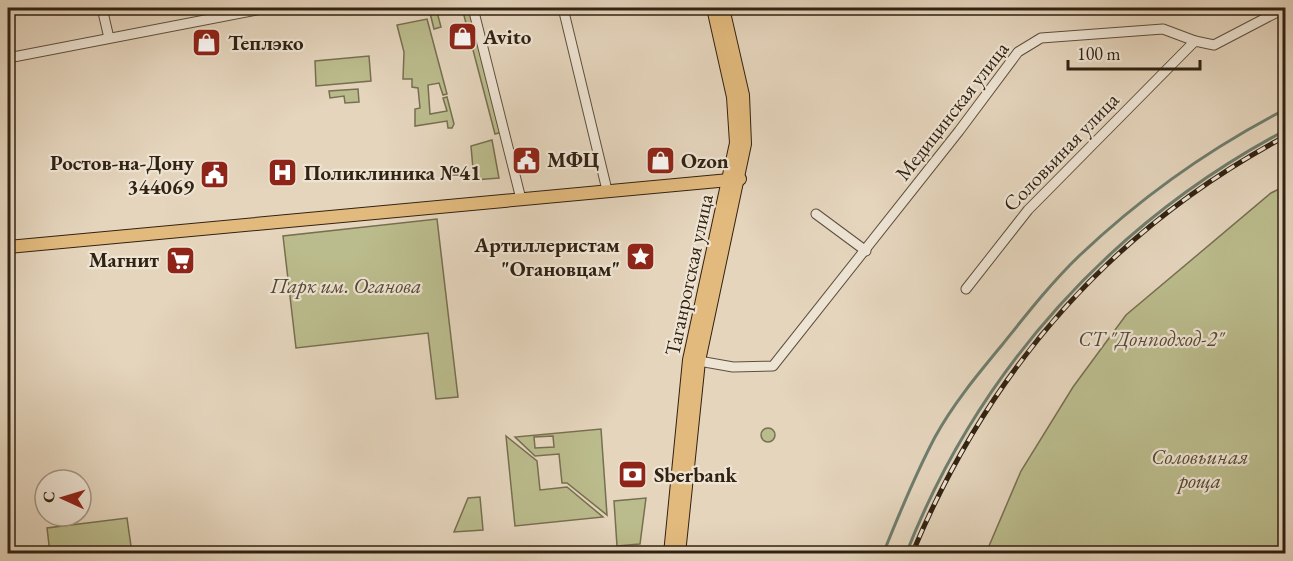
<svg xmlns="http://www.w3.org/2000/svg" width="1293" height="561" font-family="'EB Garamond',serif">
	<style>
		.green { fill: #bbbc8d; stroke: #766f50; stroke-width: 1.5; fill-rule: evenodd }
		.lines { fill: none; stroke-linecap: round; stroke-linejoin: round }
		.stream { stroke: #6e7d6e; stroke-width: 3 }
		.minor-casing { stroke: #5e4f3d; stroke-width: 11 }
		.major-casing { stroke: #312212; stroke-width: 14 }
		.minor { stroke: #eee4d4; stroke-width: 9 }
		.major { stroke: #e2ba7e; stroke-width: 12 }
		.rail-casing { stroke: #312212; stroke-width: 5 }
		.rail { stroke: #eee4d4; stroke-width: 3; stroke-dasharray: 9; stroke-linecap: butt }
		.labels { text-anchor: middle; stroke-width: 4.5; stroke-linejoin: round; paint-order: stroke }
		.poi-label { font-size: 21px; font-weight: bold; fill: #312212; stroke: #eee4d4; text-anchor: start }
		.street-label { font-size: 21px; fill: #312212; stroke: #eee4d4 }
		.park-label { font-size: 21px; font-style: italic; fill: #544831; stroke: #eee4d4 }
	</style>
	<rect width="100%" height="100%" fill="#e5d5bd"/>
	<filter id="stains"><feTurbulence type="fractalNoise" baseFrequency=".00333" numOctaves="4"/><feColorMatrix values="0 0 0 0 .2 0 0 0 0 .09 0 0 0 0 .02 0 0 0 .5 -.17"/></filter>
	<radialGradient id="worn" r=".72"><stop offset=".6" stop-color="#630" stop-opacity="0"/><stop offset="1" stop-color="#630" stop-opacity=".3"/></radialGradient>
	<g class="green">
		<polygon points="448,8 437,12 441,27 434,29 430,13 426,14 425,11"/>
		<polygon points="462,8 470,8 502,132 495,134"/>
		<polygon points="427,19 447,94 443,95 439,83 428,85 430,114 447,111 443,98 447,97 454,124 452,128 448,128 447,121 415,126 415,109 420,108 418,88 412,87 412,79 403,79 404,52 397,25"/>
		<polygon points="369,56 371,81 316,86 315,61"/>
		<polygon points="358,89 359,102 345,103 344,96 330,98 329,91"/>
		<polygon points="492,140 499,178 474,180 471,146"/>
		<polygon points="1285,186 1285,553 986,553 1021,471 1073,387 1126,315 1271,193"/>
		<polygon points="437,219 458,397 436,399 428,333 296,348 283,236"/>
		<circle cx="768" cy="435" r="7"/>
		<path d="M601,429l6,86 -40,-32h-5l-3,-29 -24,2 -20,-19zM553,436l1,11 -19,1 -1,-11z"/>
		<polygon points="506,436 537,461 540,490 567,487 603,517 515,526"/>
		<polygon points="480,497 483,530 454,532 468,498"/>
		<polygon points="646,498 640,544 617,546 614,501"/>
		<polygon points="127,518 132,553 50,553 47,528"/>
	</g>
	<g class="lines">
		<g class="stream">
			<path d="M883,554c16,-40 32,-79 52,-117 18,-33 43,-63 67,-92 24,-30 49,-62 77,-89 61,-58 131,-108 207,-147"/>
			<path d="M906,554c72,-184 206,-332 380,-424"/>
		</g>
		<defs>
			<g id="minor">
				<polyline points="102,8 109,38"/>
				<polyline points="473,8 521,199"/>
				<polyline points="563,8 607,190"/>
				<polyline points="8,58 267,8"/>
				<polyline points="816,214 866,251"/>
				<polyline points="966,289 1028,210 1195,41 1214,45 1285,8"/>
				<polyline points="699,361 733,367 773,366 959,131 1018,52 1041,38 1163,29 1195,41"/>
			</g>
			<g id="major">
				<polyline points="8,247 740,179"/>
				<polyline points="670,554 689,360 736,143 733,97 713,8"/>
				<polyline points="679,554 699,361 745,144 743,95 723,8"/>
			</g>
		</defs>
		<use href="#minor" class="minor-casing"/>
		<use href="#major" class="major-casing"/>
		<use href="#minor" class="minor"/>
		<use href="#major" class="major"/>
		<defs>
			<path id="rail" d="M912,554c76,-183 199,-325 374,-418"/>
		</defs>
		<use href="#rail" class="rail-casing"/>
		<use href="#rail" class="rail"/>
	</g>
	<defs>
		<symbol id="shop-square" viewBox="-11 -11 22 22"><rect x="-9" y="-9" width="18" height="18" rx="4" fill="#8f2418" stroke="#eee4d4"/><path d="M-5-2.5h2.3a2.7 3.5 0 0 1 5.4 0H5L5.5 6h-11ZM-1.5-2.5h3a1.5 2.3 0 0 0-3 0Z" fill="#fff"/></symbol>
		<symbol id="civic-square" viewBox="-11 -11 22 22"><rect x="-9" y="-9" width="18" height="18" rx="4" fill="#8f2418" stroke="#eee4d4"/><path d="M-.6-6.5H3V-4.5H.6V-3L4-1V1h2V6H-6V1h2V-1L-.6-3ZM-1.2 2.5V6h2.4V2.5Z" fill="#fff"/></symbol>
		<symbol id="hospital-square" viewBox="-11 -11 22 22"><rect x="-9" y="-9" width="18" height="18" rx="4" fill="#8f2418" stroke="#eee4d4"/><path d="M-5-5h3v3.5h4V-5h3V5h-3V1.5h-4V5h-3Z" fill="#fff"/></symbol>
		<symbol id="sight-square" viewBox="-11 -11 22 22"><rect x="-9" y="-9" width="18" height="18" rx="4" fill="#8f2418" stroke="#eee4d4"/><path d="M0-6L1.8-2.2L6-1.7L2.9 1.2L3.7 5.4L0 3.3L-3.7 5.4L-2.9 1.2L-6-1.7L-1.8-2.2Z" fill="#fff"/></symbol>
		<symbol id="supermarket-square" viewBox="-11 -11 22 22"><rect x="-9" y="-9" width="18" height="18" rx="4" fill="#8f2418" stroke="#eee4d4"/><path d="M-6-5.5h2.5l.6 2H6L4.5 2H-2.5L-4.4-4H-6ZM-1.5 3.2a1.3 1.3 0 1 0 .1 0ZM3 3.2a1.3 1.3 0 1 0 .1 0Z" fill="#fff"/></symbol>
		<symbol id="bank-square" viewBox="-11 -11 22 22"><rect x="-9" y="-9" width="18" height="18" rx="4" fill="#8f2418" stroke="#eee4d4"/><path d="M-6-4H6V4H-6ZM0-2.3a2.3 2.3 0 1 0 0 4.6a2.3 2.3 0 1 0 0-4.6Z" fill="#fff"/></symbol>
	</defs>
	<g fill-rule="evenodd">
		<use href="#shop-square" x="446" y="20" width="33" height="33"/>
		<use href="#shop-square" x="190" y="26" width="33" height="33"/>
		<use href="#civic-square" x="510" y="144" width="33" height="33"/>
		<use href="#shop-square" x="644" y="144" width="33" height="33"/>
		<use href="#hospital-square" x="266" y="156" width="33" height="33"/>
		<use href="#civic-square" x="198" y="158" width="33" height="33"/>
		<use href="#sight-square" x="624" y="240" width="33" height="33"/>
		<use href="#supermarket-square" x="164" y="244" width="33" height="33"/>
		<use href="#bank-square" x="616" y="458" width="33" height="33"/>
	</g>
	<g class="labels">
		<g class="poi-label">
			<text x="483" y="44">Avito</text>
			<text x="228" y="50">Теплэко</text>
			<text x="547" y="167">МФЦ</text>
			<text x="681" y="168">Ozon</text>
			<text x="194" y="170" text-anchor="end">Ростов-на-Дону<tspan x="194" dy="24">344069</tspan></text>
			<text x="304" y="180">Поликлиника №41</text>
			<text x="620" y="252" text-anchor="end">Артиллеристам<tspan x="620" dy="24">"Огановцам"</tspan></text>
			<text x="159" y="267" text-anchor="end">Магнит</text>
			<text x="654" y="482">Sberbank</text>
		</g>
		<g class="street-label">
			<text transform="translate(952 111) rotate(-52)" y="7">Медицинская улица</text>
			<text transform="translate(1061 152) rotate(-46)" y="7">Соловьиная улица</text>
			<text transform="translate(689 275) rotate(-78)" y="7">Таганрогская улица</text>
		</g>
		<g class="park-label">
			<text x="346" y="293">Парк им. Оганова</text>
			<text x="1151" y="346">СТ "Донподход-2"</text>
			<text x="1200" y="464">Соловьиная<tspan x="1200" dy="24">роща</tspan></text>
		</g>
	</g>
	<rect width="1293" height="561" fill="none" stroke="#e5d5bd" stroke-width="30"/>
	<rect x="9" y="9" width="1275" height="543" fill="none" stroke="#312212" stroke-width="3"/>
	<rect x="15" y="15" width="1263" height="531" fill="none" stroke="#312212" stroke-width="1.5"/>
	<g transform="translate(63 498) rotate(274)"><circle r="28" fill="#eee4d4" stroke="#a29686" stroke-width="1.5"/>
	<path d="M0-4.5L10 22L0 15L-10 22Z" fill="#8f2418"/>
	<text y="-9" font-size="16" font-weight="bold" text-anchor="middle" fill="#312212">С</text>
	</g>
	<path d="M1068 60v9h132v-9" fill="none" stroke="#312212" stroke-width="3"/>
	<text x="1077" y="60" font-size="18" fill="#312212" stroke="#eee4d4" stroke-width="4.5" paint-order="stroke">100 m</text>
	<rect width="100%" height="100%" filter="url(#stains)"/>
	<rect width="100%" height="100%" fill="url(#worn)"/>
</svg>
